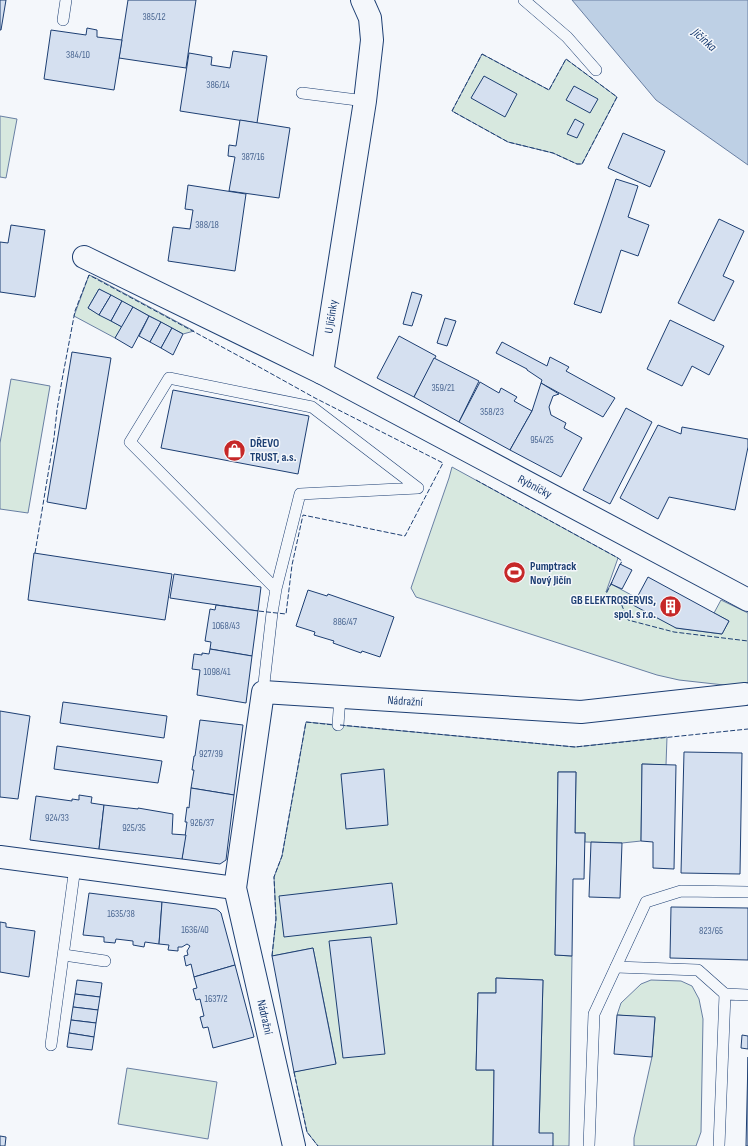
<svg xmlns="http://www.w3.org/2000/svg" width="748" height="1146" font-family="'Sofia Sans Condensed',sans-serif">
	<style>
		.green { fill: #d7e8df; stroke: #687fa3 }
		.water { fill: #bed0e5; stroke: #687fa3 }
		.building { fill: #d5e0f0; stroke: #1d3f73 }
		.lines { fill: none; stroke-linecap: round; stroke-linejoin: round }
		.lane-casing { stroke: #1d3f73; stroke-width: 12 }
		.street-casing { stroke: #1d3f73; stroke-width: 24 }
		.lane { stroke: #f4f7fb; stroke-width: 11 }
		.street { stroke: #f4f7fb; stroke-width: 22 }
		.fence { stroke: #1d3f73; stroke-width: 1; stroke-dasharray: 5 2; stroke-linecap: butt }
		.labels { text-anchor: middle; stroke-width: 3; stroke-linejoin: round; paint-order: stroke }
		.number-label { font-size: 10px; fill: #4b6792 }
		.street-label { font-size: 12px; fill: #1d3f73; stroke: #f4f7fb }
		.poi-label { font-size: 12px; font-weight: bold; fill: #1d3f73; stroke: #f4f7fb; text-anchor: start }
		.water-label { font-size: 13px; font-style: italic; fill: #1d3f73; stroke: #f4f7fb }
	</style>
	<rect width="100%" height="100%" fill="#f4f7fb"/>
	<g class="green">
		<polygon points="482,54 549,90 566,59 617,97 582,164 577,164 553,153 508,142 452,111"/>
		<polygon points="0,116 17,119 6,178 0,177"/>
		<polygon points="89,275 96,278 194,331 183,334 99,289 88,308 122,327 115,338 74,316"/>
		<polygon points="11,379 50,386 28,513 0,509 0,443"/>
		<polygon points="452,467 618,558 606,592 611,584 637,598 676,628 722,634 729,621 714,613 721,600 748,613 748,686 742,687 679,680 657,675 416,597 411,588 449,478"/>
		<polygon points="306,722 575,747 667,737 666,765 642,764 641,841 622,843 585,842 585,833 575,833 576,772 558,772 555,955 572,956 569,1146 553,1146 539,1133 543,980 496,978 496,993 478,993 476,1070 494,1070 493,1146 318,1146 307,1132 294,1072 336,1063 313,948 272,956 276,919 274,877 282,856"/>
		<polygon points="651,980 681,981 692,986 699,999 703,1019 701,1132 696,1146 634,1146 634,1138 652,1057 655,1018 617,1015 621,1003 641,984"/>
		<polygon points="127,1068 217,1082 208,1139 118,1124"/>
	</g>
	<polygon class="water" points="572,0 748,0 748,165 656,100"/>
	<g class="building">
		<polygon points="0,0 6,0 1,30 0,30"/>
		<polygon points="128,0 196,0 186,68 119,58"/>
		<polygon points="87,28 97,30 97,37 122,40 114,90 44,79 51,30 86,35"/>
		<polygon points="233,51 267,56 257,123 180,111 189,53 212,57 211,65 230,68"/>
		<polygon points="484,76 517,94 505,117 471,98"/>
		<polygon points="574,86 598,99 590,113 566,100"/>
		<polygon points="575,119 584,124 577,138 567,134"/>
		<polygon points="240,120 290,128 279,198 229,191 235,157 228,156 229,145 236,146"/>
		<polygon points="623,133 665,151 650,187 608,168"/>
		<polygon points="616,179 638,186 628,217 649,225 638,256 621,250 601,313 574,304"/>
		<polygon points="188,185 246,194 235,271 168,261 173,227 190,229 193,210 185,209"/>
		<polygon points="719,219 744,231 723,276 734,281 714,321 678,303"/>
		<polygon points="11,225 45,230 35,297 0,292 0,242 8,243"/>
		<polygon points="99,289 111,295 99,315 88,308"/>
		<polygon points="412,292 422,295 412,326 403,324"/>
		<polygon points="111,295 122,301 111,321 99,315"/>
		<polygon points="122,301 133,307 122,327 111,321"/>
		<polygon points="133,307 149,316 132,348 115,338"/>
		<polygon points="149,316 161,322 150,342 139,336"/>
		<polygon points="445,318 456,321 447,346 437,343"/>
		<polygon points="670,320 724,346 709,375 692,366 682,386 647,369"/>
		<polygon points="161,322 172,328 161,348 150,342"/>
		<polygon points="172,328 183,334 173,355 161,348"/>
		<polygon points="399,336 436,356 414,397 377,378"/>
		<polygon points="502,342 547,366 550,357 569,367 566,371 615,398 603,417 541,383 542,380 527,370 527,369 496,353"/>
		<polygon points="72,352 111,358 86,509 47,502"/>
		<polygon points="434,358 479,381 459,422 414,397"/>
		<polygon points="480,382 499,393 501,388 517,397 514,401 532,411 510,450 459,422"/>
		<polygon points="541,383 559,394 553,396 549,407 551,415 566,423 564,428 582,438 561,477 510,450 532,411"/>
		<polygon points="173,390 309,416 298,474 161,448"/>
		<polygon points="626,408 652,422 610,504 583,490"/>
		<polygon points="658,425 681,434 682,427 748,439 748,447 735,510 669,497 658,519 620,498"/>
		<polygon points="34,553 172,574 165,620 28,600"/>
		<polygon points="620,564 632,570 622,589 611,584"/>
		<polygon points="174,574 261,587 258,611 170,598"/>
		<polygon points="648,577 729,621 722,634 676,628 633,605"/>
		<polygon points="308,590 327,596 328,594 394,617 380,657 362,651 361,653 333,643 334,641 314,635 315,632 296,626"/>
		<polygon points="216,605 258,611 252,656 210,649 211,642 205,641 210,609 215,610"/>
		<polygon points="210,649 252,656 246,703 197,695 200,670 192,669 194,654 202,655 202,653 209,654"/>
		<polygon points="63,702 167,716 164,738 60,723"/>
		<polygon points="0,711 30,716 18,799 0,797"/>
		<polygon points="200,720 243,725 234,795 191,788 194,770 192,770 194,756 195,756"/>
		<polygon points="57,746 162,761 158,783 54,769"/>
		<polygon points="684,752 742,753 740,874 681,873"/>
		<polygon points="642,764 676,765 674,869 653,868 653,842 641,841"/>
		<polygon points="384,769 388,825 346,829 341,774"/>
		<polygon points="558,772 576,772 575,833 585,833 584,879 573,879 572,956 555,955"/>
		<polygon points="191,788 234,795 226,860 220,864 182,859 187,822 185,822 187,807 189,808"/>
		<polygon points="79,795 92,797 91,803 104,805 99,849 30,840 36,796 72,801 72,799 79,800"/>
		<polygon points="104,805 138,809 138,808 173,814 172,834 186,835 182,859 99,849"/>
		<polygon points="591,842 622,843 620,898 589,897"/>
		<polygon points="392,883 397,924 284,937 279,896"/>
		<polygon points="89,893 162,902 159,944 145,942 144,947 133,945 133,941 116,939 115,943 104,942 104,937 83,935"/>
		<polygon points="162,902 216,909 219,911 221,913 235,965 194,977 191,964 186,966 184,956 188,955 187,951 190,946 187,944 182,947 178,947 178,951 168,950 169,945 159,944"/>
		<polygon points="671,907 748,908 748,960 670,958"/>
		<polygon points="0,922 6,923 6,927 35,931 29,977 0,972"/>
		<polygon points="371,937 385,1054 343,1058 329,941"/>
		<polygon points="313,948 336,1064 294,1072 272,956"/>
		<polygon points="235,965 254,1037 213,1048 208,1027 203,1028 200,1017 204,1016 200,999 196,1000 193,989 197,988 194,977"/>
		<polygon points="496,978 543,980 539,1133 553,1133 553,1146 493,1146 494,1070 476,1070 478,993 496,993"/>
		<polygon points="77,980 102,983 100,997 75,994"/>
		<polygon points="75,994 100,997 98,1010 73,1007"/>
		<polygon points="73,1007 98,1010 96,1023 71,1020"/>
		<polygon points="617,1015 655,1017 652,1057 614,1054"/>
		<polygon points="71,1020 96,1023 94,1037 69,1033"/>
		<polygon points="69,1033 94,1037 92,1050 67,1047"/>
		<polygon points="742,1035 748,1036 748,1049 741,1048"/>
		<polygon points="748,1057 748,1146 746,1146"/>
		<polygon points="0,1136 6,1137 5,1146 0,1146"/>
	</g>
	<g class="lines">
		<defs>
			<g id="lane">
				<polyline points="524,0 567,37 596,70"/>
				<polyline points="63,20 66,0"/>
				<polyline points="302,93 365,101"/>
				<polyline points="263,692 272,613 276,589 130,442 169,378 312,407 418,488 300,494 276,589"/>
				<polyline points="338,725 340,697"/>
				<polyline points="64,955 105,961"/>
				<polyline points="616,967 698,970 725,994"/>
				<polyline points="51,1045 75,867"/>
				<polyline points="589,1146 594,1014 646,902 681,891 748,892"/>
				<polyline points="719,1146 725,994 748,995"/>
			</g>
			<g id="street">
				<path id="s1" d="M84,257l238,116 426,227"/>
				<path id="s2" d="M322,373l43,-272 7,-61 -2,-22 -8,-18"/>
				<polyline points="0,857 235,888"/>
				<path id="s3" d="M294,1146l-59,-258 28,-196 318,20 164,-18"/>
			</g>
		</defs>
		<use href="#lane" class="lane-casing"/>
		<use href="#street" class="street-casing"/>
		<use href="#lane" class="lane"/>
		<use href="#street" class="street"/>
		<g class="fence">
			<polygon points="482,54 549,90 566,59 617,97 582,164 577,164 553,153 508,142 452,111"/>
			<polyline points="476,480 618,558 622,561 620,565"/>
			<polyline points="35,553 54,438 57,410 62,380 75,311 89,275 261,368 315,398 443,463 405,536 303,515 292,565 286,614 258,611"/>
			<polyline points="612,582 605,596 620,601 628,620 674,632 748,641"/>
			<polyline points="340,725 575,747 748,729"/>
			<polyline points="272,956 276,919 274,877 282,856 306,722 334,725"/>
			<polyline points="294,1072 307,1132 318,1146"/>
		</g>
	</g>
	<defs>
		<symbol id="shop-disc" viewBox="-11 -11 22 22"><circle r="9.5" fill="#c62828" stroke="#f4f7fb"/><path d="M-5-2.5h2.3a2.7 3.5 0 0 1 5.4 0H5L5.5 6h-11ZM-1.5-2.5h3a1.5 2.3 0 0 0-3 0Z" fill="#fff"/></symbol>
		<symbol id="stadium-disc" viewBox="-11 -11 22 22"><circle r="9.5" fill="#c62828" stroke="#f4f7fb"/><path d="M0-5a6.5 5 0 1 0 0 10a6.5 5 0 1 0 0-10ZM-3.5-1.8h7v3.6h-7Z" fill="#fff"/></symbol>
		<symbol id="building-disc" viewBox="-11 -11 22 22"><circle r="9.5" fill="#c62828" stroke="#f4f7fb"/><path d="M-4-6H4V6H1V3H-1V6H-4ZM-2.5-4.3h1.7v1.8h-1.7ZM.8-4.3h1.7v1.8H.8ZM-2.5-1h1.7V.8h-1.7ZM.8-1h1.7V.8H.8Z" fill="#fff"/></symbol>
	</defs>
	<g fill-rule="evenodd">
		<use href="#shop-disc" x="222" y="438" width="25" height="25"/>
		<use href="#stadium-disc" x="502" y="560" width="25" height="25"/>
		<use href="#building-disc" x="658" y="594" width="25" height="25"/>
	</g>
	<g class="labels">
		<g class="number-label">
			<text x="154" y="20">385/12</text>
			<text x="78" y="58">384/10</text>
			<text x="218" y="88">386/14</text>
			<text x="253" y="160">387/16</text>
			<text x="207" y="228">388/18</text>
			<text x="443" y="391">359/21</text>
			<text x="492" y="415">358/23</text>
			<text x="542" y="443">954/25</text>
			<text x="345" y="625">886/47</text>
			<text x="226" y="629">1068/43</text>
			<text x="217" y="675">1098/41</text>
			<text x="211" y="757">927/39</text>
			<text x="57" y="821">924/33</text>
			<text x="202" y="826">926/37</text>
			<text x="134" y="831">925/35</text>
			<text x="121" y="917">1635/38</text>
			<text x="195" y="933">1636/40</text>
			<text x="711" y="934">823/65</text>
			<text x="216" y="1002">1637/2</text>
		</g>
		<g class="street-label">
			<text dy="4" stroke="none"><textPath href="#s2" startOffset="57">U Jičínky</textPath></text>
			<text dy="4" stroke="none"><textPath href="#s1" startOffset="506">Rybníčky</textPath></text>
			<text dy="4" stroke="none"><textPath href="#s3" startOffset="605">Nádražní</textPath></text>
			<text transform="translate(265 1017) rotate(77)" y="4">Nádražní</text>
		</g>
		<g class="poi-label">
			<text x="250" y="447">DŘEVO<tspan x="250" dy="14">TRUST, a.s.</tspan></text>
			<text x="530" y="570">Pumptrack<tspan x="530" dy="14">Nový Jičín</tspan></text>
			<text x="656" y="604" text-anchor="end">GB ELEKTROSERVIS,<tspan x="656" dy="14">spol. s r.o.</tspan></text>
		</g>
		<g class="water-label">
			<text transform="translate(705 39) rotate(42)" y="5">Jičínka</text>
		</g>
	</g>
</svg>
